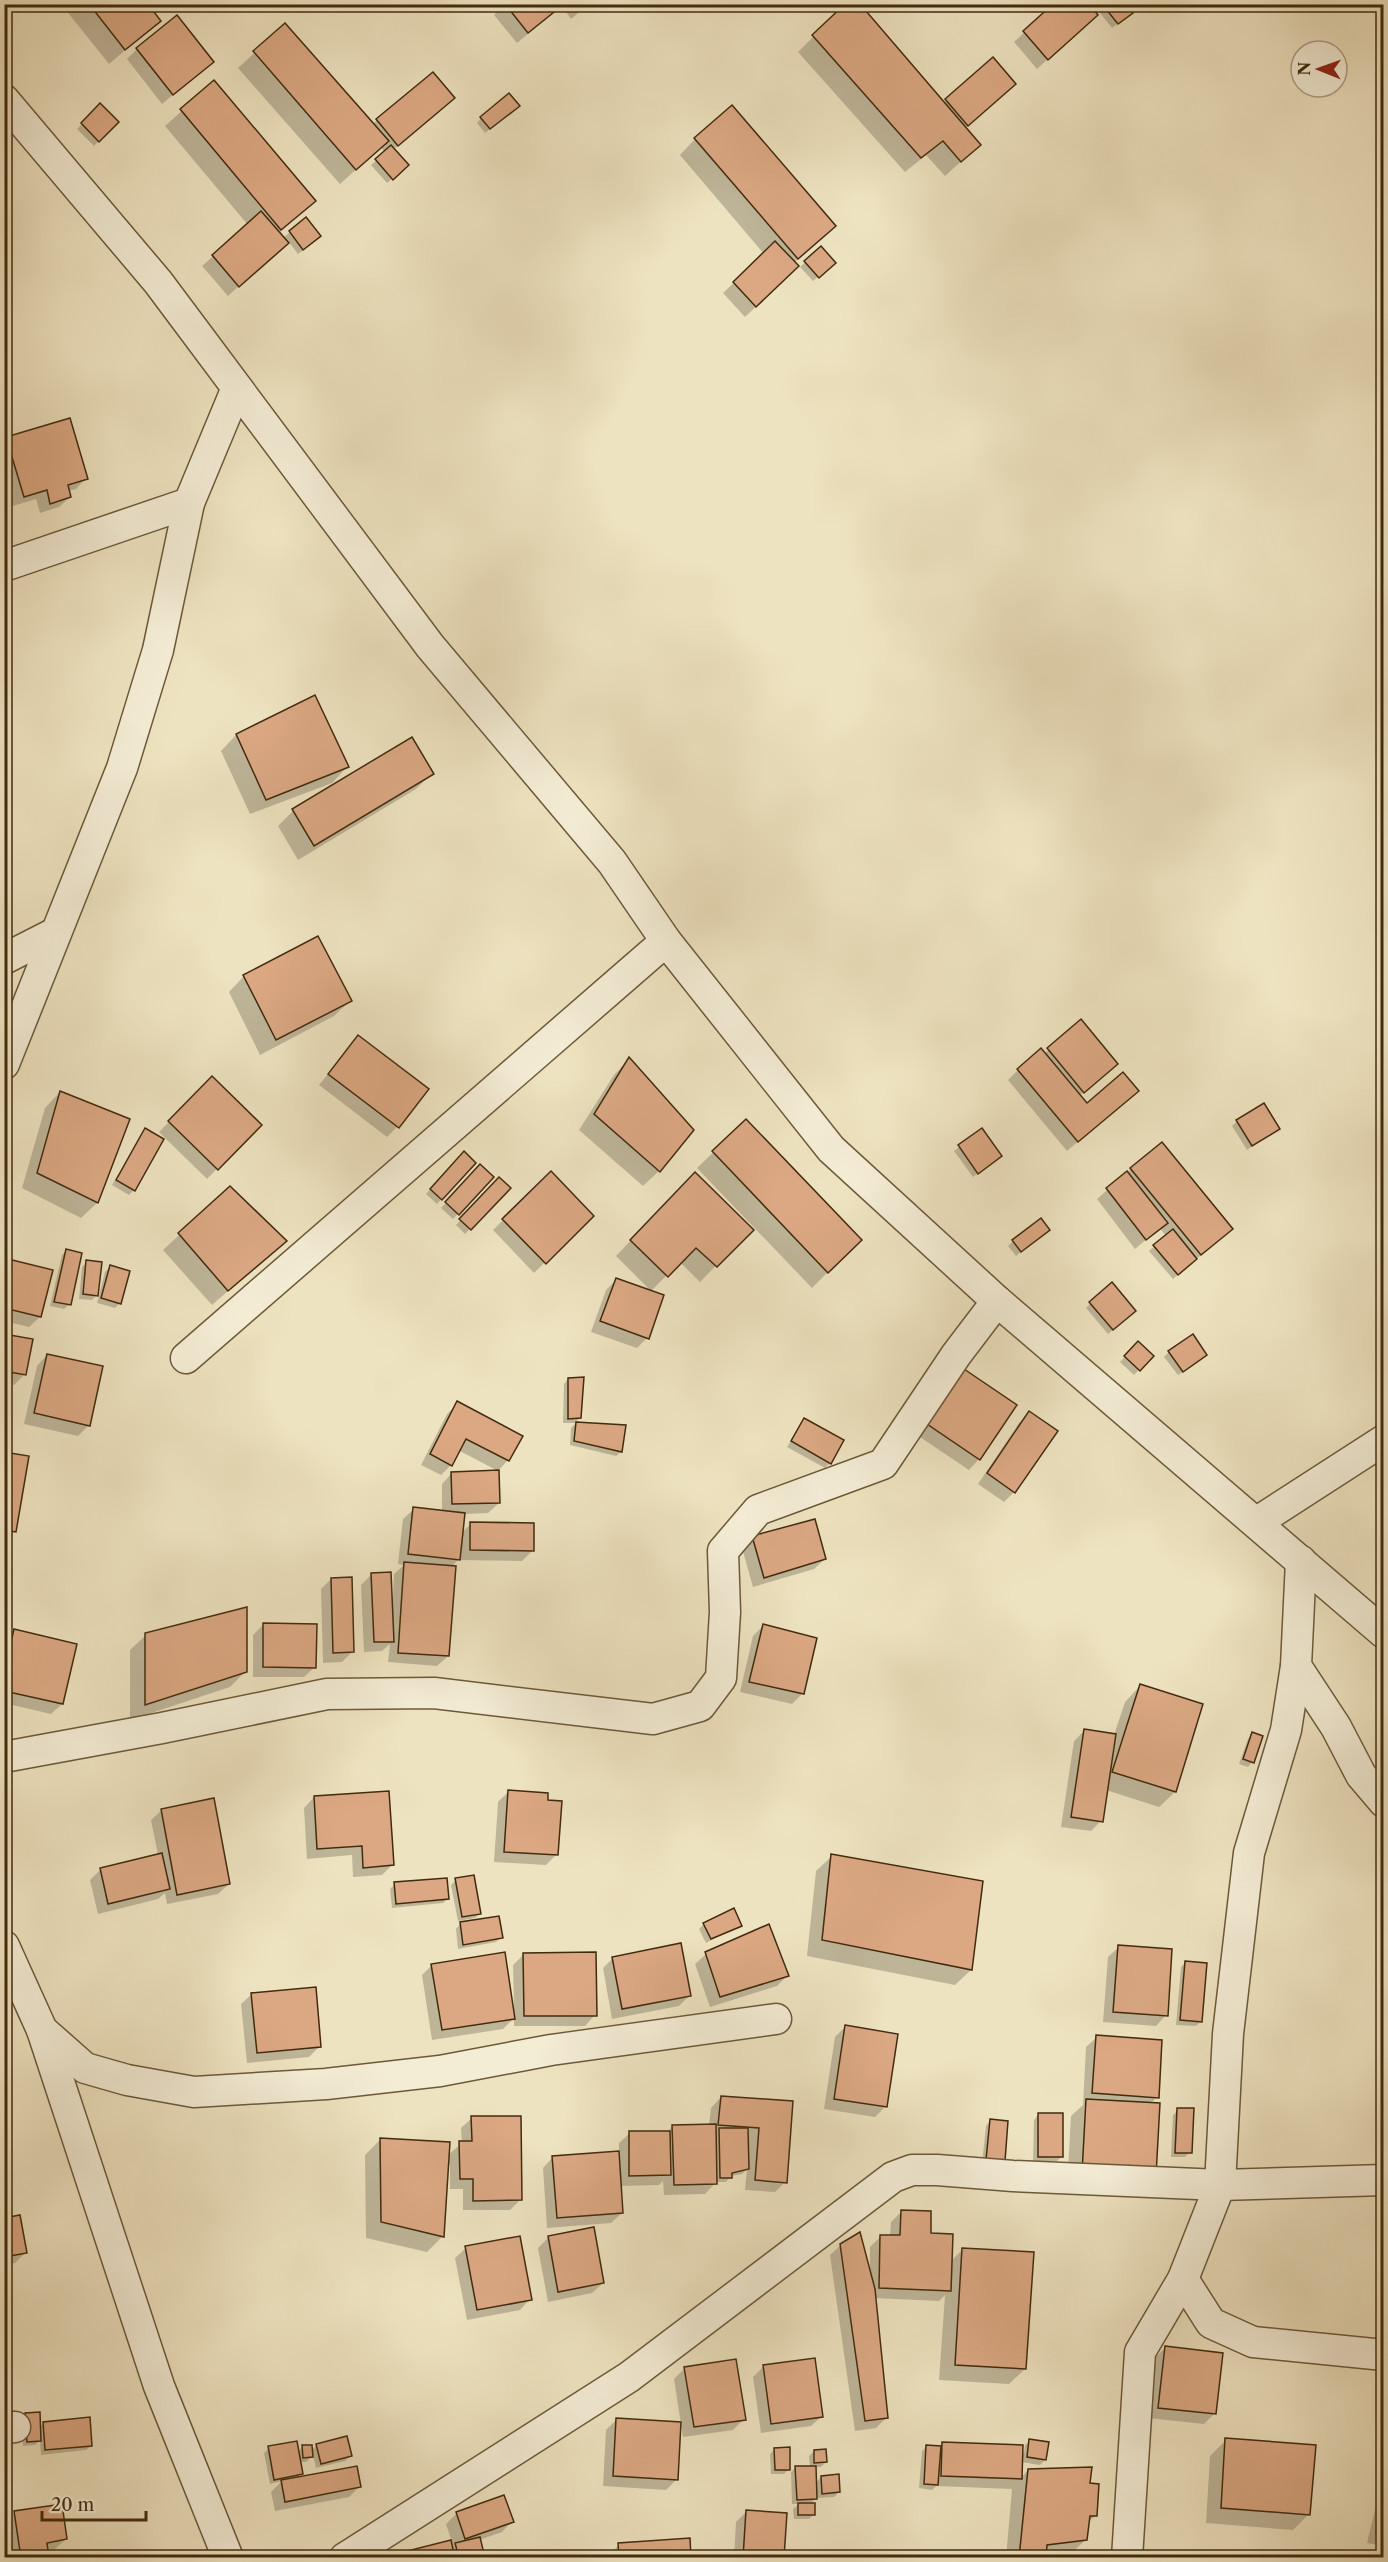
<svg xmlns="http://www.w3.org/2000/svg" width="1388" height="2562" font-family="'Libre Caslon Text',serif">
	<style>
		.shadow { fill: #0003 }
		.building { fill: #dba883; stroke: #412b0e; stroke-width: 1.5 }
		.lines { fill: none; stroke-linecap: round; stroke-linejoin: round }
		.minor-casing { stroke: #6c593a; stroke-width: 33 }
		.minor { stroke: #f4edd6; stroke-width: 30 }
	</style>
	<rect width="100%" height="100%" fill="#eee3c0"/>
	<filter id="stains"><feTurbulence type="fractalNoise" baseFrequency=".00333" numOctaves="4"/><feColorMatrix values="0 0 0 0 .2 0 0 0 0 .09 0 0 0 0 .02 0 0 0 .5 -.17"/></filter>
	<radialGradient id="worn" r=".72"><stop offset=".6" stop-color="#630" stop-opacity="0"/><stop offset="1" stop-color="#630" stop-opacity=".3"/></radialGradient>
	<g class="shadow">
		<polygon points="61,4 146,4 159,21 109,64"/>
		<polygon points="504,4 589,4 571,19 562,6 517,43 494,15"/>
		<polygon points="1055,4 1096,4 1091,9 1086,25 1037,69 1014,42"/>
		<polygon points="1102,4 1125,4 1126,17 1112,28 1097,9"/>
		<polygon points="285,25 372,125 377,120 453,98 393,150 407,165 387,183 371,165 385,153 381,147 340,184 238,68"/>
		<polygon points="814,36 943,103 993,59 1004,94 965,128 979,145 945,176 926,155 905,172 798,52"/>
		<polygon points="137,49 212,62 162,104 127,59"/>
		<polygon points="214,82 314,201 279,233 283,238 290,232 315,241 298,254 288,241 228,296 202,266 248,225 165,126"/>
		<polygon points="100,105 117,122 94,146 77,129"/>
		<polygon points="513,111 485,133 477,123 481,118"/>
		<polygon points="695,139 834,226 794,263 787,277 745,317 723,293 764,254 680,155"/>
		<polygon points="821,248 829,268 813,281 800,267"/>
		<polygon points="69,420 86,478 76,489 68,491 70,497 59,507 40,513 36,499 13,506 4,477 4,440"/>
		<polygon points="314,697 347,767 332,783 250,814 221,751 236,735"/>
		<polygon points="432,773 416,789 298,860 278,826 293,811"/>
		<polygon points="244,976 350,1001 334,1016 260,1055 229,992"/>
		<polygon points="1081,1021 1106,1074 1079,1096 1086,1105 1137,1091 1067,1151 1008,1080 1018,1070 1044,1054"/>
		<polygon points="358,1037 398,1126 387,1137 319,1085"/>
		<polygon points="629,1059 659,1171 643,1186 579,1130 614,1075"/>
		<polygon points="212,1078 260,1125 207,1179 159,1132"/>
		<polygon points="60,1092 128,1120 97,1203 81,1218 22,1188 45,1108"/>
		<polygon points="746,1121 860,1240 812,1288 697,1168"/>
		<polygon points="1237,1121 1278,1128 1247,1150 1232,1126"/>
		<polygon points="145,1130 134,1190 129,1195 112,1185"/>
		<polygon points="982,1130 1000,1156 973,1177 954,1151"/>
		<polygon points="464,1153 474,1163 437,1204 426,1194"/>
		<polygon points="480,1166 492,1177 453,1219 441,1208"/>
		<polygon points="1131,1169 1220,1239 1173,1279 1149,1251 1166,1236 1160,1228 1135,1249 1097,1199"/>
		<polygon points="551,1173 592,1216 534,1273 493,1230"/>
		<polygon points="499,1179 508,1188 465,1234 456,1225"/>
		<polygon points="230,1188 285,1241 212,1305 163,1250"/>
		<polygon points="679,1190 751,1230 700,1282 680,1262 651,1291 616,1256"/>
		<polygon points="1048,1230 1016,1256 1008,1246 1013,1241"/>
		<polygon points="67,1250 69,1305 64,1309 50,1306 62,1255"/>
		<polygon points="4,1260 51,1271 40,1317 29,1327 4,1321"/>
		<polygon points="87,1262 97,1295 92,1300 79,1299 82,1267"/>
		<polygon points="110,1267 120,1303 115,1308 97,1303 105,1272"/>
		<polygon points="617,1279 647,1338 637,1348 591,1332 606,1290"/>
		<polygon points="1091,1303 1129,1316 1108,1334 1086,1308"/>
		<polygon points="4,1335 25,1374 14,1385 4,1383"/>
		<polygon points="1138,1343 1152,1356 1134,1375 1120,1362"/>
		<polygon points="1169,1352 1201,1360 1178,1375 1164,1357"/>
		<polygon points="47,1355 89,1425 78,1436 24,1424 37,1366"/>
		<polygon points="568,1379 580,1418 575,1423 563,1423 564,1384"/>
		<polygon points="954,1381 979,1459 969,1470 917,1435"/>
		<polygon points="458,1403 508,1460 498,1471 458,1450 451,1465 441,1475 421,1465 447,1414"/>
		<polygon points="1030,1413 1014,1492 1004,1502 978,1484 1019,1423"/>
		<polygon points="804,1420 830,1463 825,1468 787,1447"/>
		<polygon points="576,1423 621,1452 616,1456 570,1445 571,1428"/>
		<polygon points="4,1454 15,1531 4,1542"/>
		<polygon points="452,1473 499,1503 488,1513 464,1514 461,1533 471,1524 532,1551 522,1561 458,1560 451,1567 448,1656 437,1666 388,1662 390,1644 382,1651 364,1652 361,1585 371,1575 393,1598 394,1574 404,1565 398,1564 403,1519 414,1509 442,1512 442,1484"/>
		<polygon points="753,1538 825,1559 814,1569 753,1587 742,1548"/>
		<polygon points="331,1579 352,1652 342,1662 323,1663 321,1589"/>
		<polygon points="264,1624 315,1667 304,1677 253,1677 253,1635"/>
		<polygon points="763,1626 816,1639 802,1694 792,1704 740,1692 753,1636"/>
		<polygon points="15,1631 62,1704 51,1714 4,1703 4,1641"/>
		<polygon points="146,1635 246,1671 230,1687 130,1720 130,1650"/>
		<polygon points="1140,1686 1202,1705 1175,1792 1159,1807 1106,1790 1101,1821 1091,1831 1061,1827 1074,1741 1084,1731 1114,1735 1125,1702"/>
		<polygon points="1252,1734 1252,1762 1248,1767 1239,1764 1248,1739"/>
		<polygon points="508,1792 556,1855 546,1865 494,1862 498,1802"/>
		<polygon points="314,1797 392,1865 382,1875 353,1877 352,1855 307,1859 304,1808"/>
		<polygon points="162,1810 229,1884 218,1894 167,1904 165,1893 158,1899 98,1914 90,1880 101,1869 158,1855 151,1820"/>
		<polygon points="832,1856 971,1970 955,1985 807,1956 816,1871"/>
		<polygon points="456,1880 480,1913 475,1918 458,1921 451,1885"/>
		<polygon points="395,1884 448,1898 443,1903 392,1908 390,1889"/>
		<polygon points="460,1924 501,1937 496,1942 458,1949 456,1929"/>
		<polygon points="704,1924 740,1925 706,1943 699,1929"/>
		<polygon points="1119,1947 1166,2015 1156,2026 1103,2022 1108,1957"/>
		<polygon points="524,1954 595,2015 585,2026 514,2026 514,2018 503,2029 432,2040 422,1975 432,1965 514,2007 513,1965"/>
		<polygon points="706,1954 787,1976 777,1986 710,2007 695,1964"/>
		<polygon points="613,1958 690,1995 679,2006 612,2019 603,1968"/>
		<polygon points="1186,1962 1201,2021 1196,2026 1176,2025 1181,1967"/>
		<polygon points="252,1994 319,2047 309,2057 247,2063 241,2004"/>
		<polygon points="845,2027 886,2106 875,2117 824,2109 835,2037"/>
		<polygon points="1097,2037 1157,2097 1067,2188 1071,2116 1083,2105 1086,2047"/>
		<polygon points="721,2097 791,2103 785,2182 775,2192 745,2190 747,2169 742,2174 731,2176 726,2182 716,2182 705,2194 664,2195 663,2181 659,2185 620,2186 622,2213 611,2223 547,2228 543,2168 553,2157 619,2153 619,2143 630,2133 667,2132 672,2127 709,2126 711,2108"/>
		<polygon points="1178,2110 1190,2152 1185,2157 1171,2157 1173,2115"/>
		<polygon points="1038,2115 1062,2156 1057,2161 1033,2161 1034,2120"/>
		<polygon points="472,2118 521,2199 510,2210 463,2210 463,2189 450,2189 450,2165 447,2165 443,2236 427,2252 366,2238 365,2155 381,2139 448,2155 462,2143 461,2128"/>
		<polygon points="990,2121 1004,2161 982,2164 986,2126"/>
		<polygon points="901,2212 929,2234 951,2261 962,2250 1025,2369 1009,2384 939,2380 945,2295 939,2301 874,2298 886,2418 876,2428 855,2431 830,2255 841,2245 870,2272 870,2247 881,2236 890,2236 891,2222"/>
		<polygon points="4,2219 26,2252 15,2263 4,2265"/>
		<polygon points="548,2238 603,2283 592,2293 548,2302 538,2248"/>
		<polygon points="466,2248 530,2299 520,2310 467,2320 455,2258"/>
		<polygon points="1166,2347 1214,2414 1204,2424 1148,2418 1155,2358"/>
		<polygon points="763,2367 822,2416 811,2426 761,2433 753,2377"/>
		<polygon points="685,2368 744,2419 733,2430 683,2437 674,2379"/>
		<polygon points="26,2414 39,2428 44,2423 91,2446 86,2450 41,2455 40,2440 35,2445 23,2446 21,2419"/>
		<polygon points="616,2420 677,2479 666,2490 603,2486 606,2430"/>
		<polygon points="1226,2440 1309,2514 1293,2530 1206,2523 1210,2456"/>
		<polygon points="1030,2441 1045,2460 1040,2465 1021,2462 1021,2478 1028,2470 1089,2484 1095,2516 1087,2523 1086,2539 1070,2555 1006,2558 1012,2489 936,2486 932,2490 919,2488 922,2451 927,2446 939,2447 943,2443 1024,2453 1025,2445"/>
		<polygon points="316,2446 350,2456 345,2461 316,2468 313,2455 306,2462 299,2462 301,2473 296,2479 359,2487 349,2497 275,2511 271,2492 282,2481 270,2484 264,2453 269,2448 297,2452 303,2447 311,2451"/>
		<polygon points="775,2449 789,2469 784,2474 771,2474 770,2454"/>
		<polygon points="814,2451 826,2462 821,2467 814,2467 815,2484 821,2477 839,2492 834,2497 816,2498 810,2504 814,2514 809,2519 794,2519 793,2509 799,2504 792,2504 791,2472 796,2467 810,2467 809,2456"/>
		<polygon points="1384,2473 1384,2546 1367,2543"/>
		<polygon points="746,2512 783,2558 734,2558 736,2522"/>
		<polygon points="14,2513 66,2539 55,2549 47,2551 48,2558 9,2558 4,2522"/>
		<polygon points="457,2513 512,2521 502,2532 479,2540 484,2558 399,2558 403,2553 452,2542 446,2524"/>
		<polygon points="619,2545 690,2558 606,2558"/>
	</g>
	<g class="building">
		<polygon points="89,4 148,4 161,21 125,50"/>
		<polygon points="505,4 564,4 528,33"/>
		<polygon points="845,4 860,4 981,145 961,162 943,141 921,158 812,35"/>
		<polygon points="1053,4 1089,4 1098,15 1048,60 1023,31"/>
		<polygon points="1102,4 1127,4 1133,13 1118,24"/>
		<polygon points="177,15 214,62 173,95 136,48"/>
		<polygon points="285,23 389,141 356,170 253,51"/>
		<polygon points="993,57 1016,84 968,126 945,99"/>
		<polygon points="433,72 455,98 398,146 376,119"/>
		<polygon points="214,80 316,201 281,230 180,109"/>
		<polygon points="509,93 520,106 490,129 480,117"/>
		<polygon points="100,103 119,122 99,142 81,123"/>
		<polygon points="732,105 836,226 798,259 694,138"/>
		<polygon points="391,145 409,165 393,180 375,159"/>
		<polygon points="261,211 289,243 239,287 212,255"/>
		<polygon points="306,217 321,236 303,250 289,231"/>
		<polygon points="775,241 799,266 756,307 733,282"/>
		<polygon points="821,246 836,263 819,278 804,261"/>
		<polygon points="70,418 88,479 68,485 71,497 50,504 47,490 24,497 6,437"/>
		<polygon points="315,695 349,767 266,800 236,734"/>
		<polygon points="412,737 434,774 314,846 292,809"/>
		<polygon points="318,936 352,1001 276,1040 243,975"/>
		<polygon points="1081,1019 1118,1064 1084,1093 1047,1048"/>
		<polygon points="358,1035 429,1089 399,1128 328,1074"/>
		<polygon points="1041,1048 1087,1103 1123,1072 1139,1091 1078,1142 1017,1069"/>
		<polygon points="629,1057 694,1130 660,1172 594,1114"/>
		<polygon points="212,1076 262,1125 218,1170 168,1121"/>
		<polygon points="60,1091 130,1119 98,1203 37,1173"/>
		<polygon points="1264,1103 1280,1129 1252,1146 1236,1120"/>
		<polygon points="746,1119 862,1240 828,1273 712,1151"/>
		<polygon points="145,1128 164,1139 135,1191 116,1180"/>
		<polygon points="982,1128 1002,1156 978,1174 958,1145"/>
		<polygon points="1162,1142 1233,1229 1201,1255 1130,1168"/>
		<polygon points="464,1151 476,1163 442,1200 430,1189"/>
		<polygon points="480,1164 494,1177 459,1215 445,1202"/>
		<polygon points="551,1171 594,1216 546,1264 502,1219"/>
		<polygon points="1127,1171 1168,1223 1146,1240 1106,1188"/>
		<polygon points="695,1172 754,1230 717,1267 696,1248 668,1277 630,1240"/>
		<polygon points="499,1177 511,1188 471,1230 459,1219"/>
		<polygon points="230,1186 287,1241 228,1291 178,1233"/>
		<polygon points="1041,1218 1050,1230 1021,1252 1012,1240"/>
		<polygon points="1173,1229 1197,1259 1178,1275 1153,1245"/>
		<polygon points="66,1249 82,1253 71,1305 54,1302"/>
		<polygon points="4,1258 53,1270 41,1317 4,1308"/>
		<polygon points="86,1260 102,1262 98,1296 83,1294"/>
		<polygon points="110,1265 130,1271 121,1304 101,1298"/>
		<polygon points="616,1278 664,1295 649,1339 600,1321"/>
		<polygon points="1112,1282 1136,1311 1113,1330 1089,1302"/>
		<polygon points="4,1334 33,1339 26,1375 4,1371"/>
		<polygon points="1193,1334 1207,1355 1183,1372 1168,1351"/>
		<polygon points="1138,1341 1154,1356 1140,1371 1124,1356"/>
		<polygon points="47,1354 103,1366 90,1426 34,1413"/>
		<polygon points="964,1369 1017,1405 980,1460 927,1424"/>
		<polygon points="584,1377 581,1418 568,1419 568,1378"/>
		<polygon points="457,1401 523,1436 509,1461 466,1439 452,1466 430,1454"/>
		<polygon points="1029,1411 1058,1431 1015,1493 987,1473"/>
		<polygon points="804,1418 844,1440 831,1464 791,1441"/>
		<polygon points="576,1422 626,1425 622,1452 574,1441"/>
		<polygon points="4,1452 29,1456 16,1532 4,1530"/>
		<polygon points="499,1470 500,1503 452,1504 451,1472"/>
		<polygon points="413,1507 465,1513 460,1560 408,1554"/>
		<polygon points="815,1519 826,1559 764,1578 752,1536"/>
		<polygon points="470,1522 534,1523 534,1551 470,1550"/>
		<polygon points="404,1562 456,1566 449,1656 398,1653"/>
		<polygon points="391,1572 394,1642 374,1642 371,1573"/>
		<polygon points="352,1577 354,1652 333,1653 331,1578"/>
		<polygon points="247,1607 247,1672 145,1705 145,1633"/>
		<polygon points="263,1623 317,1624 316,1668 263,1667"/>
		<polygon points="763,1624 817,1638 804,1694 749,1682"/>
		<polygon points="14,1629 77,1644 63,1704 4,1691 4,1672"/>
		<polygon points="1140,1684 1203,1704 1176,1792 1112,1772"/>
		<polygon points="1084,1729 1116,1734 1103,1822 1071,1817"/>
		<polygon points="1252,1732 1263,1736 1254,1763 1243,1759"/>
		<polygon points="508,1790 548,1793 548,1800 562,1801 558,1855 504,1852"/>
		<polygon points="389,1791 394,1865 363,1868 362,1846 317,1849 314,1796"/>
		<polygon points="214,1798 230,1884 177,1895 161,1809"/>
		<polygon points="162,1853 170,1889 108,1904 100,1868"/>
		<polygon points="831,1854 983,1881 972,1970 822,1940"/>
		<polygon points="474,1875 481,1914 462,1917 455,1878"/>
		<polygon points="447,1878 449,1899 396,1904 394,1882"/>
		<polygon points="734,1908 742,1926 711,1939 703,1923"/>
		<polygon points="499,1916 503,1938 463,1945 460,1922"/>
		<polygon points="769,1924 789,1976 720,1997 705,1952"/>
		<polygon points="681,1943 691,1996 622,2009 612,1957"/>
		<polygon points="1118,1945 1172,1949 1168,2016 1113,2012"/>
		<polygon points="505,1952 515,2019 442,2030 431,1964"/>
		<polygon points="596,1952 597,2016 524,2016 523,1953"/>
		<polygon points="1185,1961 1207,1963 1202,2022 1180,2020"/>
		<polygon points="316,1987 321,2047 257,2053 251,1993"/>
		<polygon points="845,2025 898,2034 887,2107 834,2099"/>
		<polygon points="1096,2035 1162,2040 1159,2098 1092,2093"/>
		<polygon points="721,2096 793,2101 787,2183 755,2180 759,2128 718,2125"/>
		<polygon points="1086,2099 1160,2103 1156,2176 1082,2173"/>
		<polygon points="1177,2108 1194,2108 1192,2153 1175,2153"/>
		<rect x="1038" y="2113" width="25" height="44"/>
		<polygon points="471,2116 521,2116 522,2200 473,2201 473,2179 460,2179 459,2141 472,2141"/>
		<polygon points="990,2119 1008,2121 1005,2161 986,2160"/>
		<polygon points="716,2124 717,2184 674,2185 672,2125"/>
		<polygon points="719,2128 748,2128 749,2169 732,2173 732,2178 720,2178"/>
		<polygon points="629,2131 670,2131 671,2175 629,2176"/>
		<polygon points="380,2138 450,2142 444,2237 381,2222"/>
		<polygon points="619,2151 623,2213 557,2218 552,2156"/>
		<polygon points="901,2210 931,2211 931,2233 953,2234 951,2291 879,2288 880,2235 900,2235"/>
		<polygon points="20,2215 27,2253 4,2257 4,2218"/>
		<polygon points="594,2227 604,2283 558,2292 548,2236"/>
		<polygon points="860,2232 875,2289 888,2418 865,2421 840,2244"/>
		<polygon points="520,2236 532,2300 477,2310 465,2246"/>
		<polygon points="962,2248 1034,2252 1026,2369 955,2365"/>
		<polygon points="1165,2346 1223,2353 1216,2414 1158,2408"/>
		<polygon points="815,2358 823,2417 771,2424 763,2365"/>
		<polygon points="736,2359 746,2420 694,2427 684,2367"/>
		<polygon points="40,2412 41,2441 27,2442 25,2413"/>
		<polygon points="90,2417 92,2446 45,2450 43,2422"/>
		<polygon points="616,2418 681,2422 678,2480 613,2476"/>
		<polygon points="347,2436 352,2456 321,2464 316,2444"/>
		<polygon points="1225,2438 1316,2445 1310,2515 1221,2508"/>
		<polygon points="1029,2439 1049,2442 1046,2460 1027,2457"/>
		<polygon points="297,2441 303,2474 274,2480 268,2446"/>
		<polygon points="942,2442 1023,2445 1022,2479 941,2476"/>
		<polygon points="302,2445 312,2445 313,2457 303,2458"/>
		<polygon points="926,2445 941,2446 938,2485 924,2484"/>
		<polygon points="790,2447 790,2470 775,2470 774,2448"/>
		<polygon points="826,2449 827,2462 814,2463 814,2450"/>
		<polygon points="4,2453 11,2506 4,2506"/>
		<polygon points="357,2466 361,2487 285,2502 281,2480"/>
		<polygon points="795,2466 816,2466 817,2499 797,2500"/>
		<polygon points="1092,2467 1090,2483 1099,2484 1097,2516 1090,2516 1087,2540 1047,2545 1046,2558 1019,2558 1028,2469"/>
		<polygon points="839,2474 840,2492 822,2494 821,2476"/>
		<polygon points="504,2495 514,2522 465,2539 456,2512"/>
		<polygon points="1384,2498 1384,2534 1376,2533"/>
		<rect x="798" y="2503" width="17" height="12"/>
		<polygon points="62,2504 67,2539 47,2543 49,2558 21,2558 14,2511"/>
		<polygon points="746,2510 787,2513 784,2558 743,2558"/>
		<polygon points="480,2537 485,2558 459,2558 455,2543"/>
		<polygon points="690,2538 691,2558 619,2558 618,2543"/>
		<polygon points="451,2540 455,2558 404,2558 403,2552"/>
	</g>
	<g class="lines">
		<defs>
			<g id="minor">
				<polyline points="4,100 158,282 430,646 612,862 666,941 831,1149 997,1301 1384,1633"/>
				<polyline points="4,566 189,503"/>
				<polyline points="4,959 55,933"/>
				<polyline points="4,1064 122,768 158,650 189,503 236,390"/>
				<polyline points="186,1358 666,941"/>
				<polyline points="1257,1522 1384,1440"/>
				<polyline points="1301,1561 1296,1666 1336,1727 1361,1775 1384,1802"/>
				<polyline points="4,1757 162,1728 327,1694 434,1693 653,1719 700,1706 721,1678 725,1612 723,1551 758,1510 883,1464 956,1355 997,1301"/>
				<polyline points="4,1946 42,2030 159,2386 228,2558"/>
				<polyline points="42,2030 85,2068 127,2080 194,2092 326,2084 440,2071 551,2050 776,2019"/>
				<polyline points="1183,2279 1211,2323 1253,2342 1384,2355"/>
				<polyline points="4,2428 15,2427"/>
				<polyline points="345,2558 629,2377 893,2177 912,2170 937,2170 1013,2176 1220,2185 1384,2180"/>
				<polyline points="1127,2558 1140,2352 1183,2279 1220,2185 1228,2034 1249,1853 1286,1730 1296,1666"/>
			</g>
		</defs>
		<use href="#minor" class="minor-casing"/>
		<use href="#minor" class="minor"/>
	</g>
	<rect width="1388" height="2562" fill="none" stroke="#eee3c0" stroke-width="24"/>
	<rect x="6" y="6" width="1376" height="2550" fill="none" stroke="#412b0e" stroke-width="3"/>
	<rect x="12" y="12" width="1364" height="2538" fill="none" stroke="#412b0e" stroke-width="1.5"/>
	<g transform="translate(1319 69) rotate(271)"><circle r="28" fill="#f4edd6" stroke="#ac9f86" stroke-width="1.5"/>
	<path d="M0-4.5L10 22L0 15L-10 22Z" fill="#8f2418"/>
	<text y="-9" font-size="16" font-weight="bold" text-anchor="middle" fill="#412b0e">N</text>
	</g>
	<path d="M42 2511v9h104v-9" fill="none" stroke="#412b0e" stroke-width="3"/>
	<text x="51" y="2511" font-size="18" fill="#412b0e" stroke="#f4edd6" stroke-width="4.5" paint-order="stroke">20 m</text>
	<rect width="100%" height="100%" filter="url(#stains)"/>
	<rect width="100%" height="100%" fill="url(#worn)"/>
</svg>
